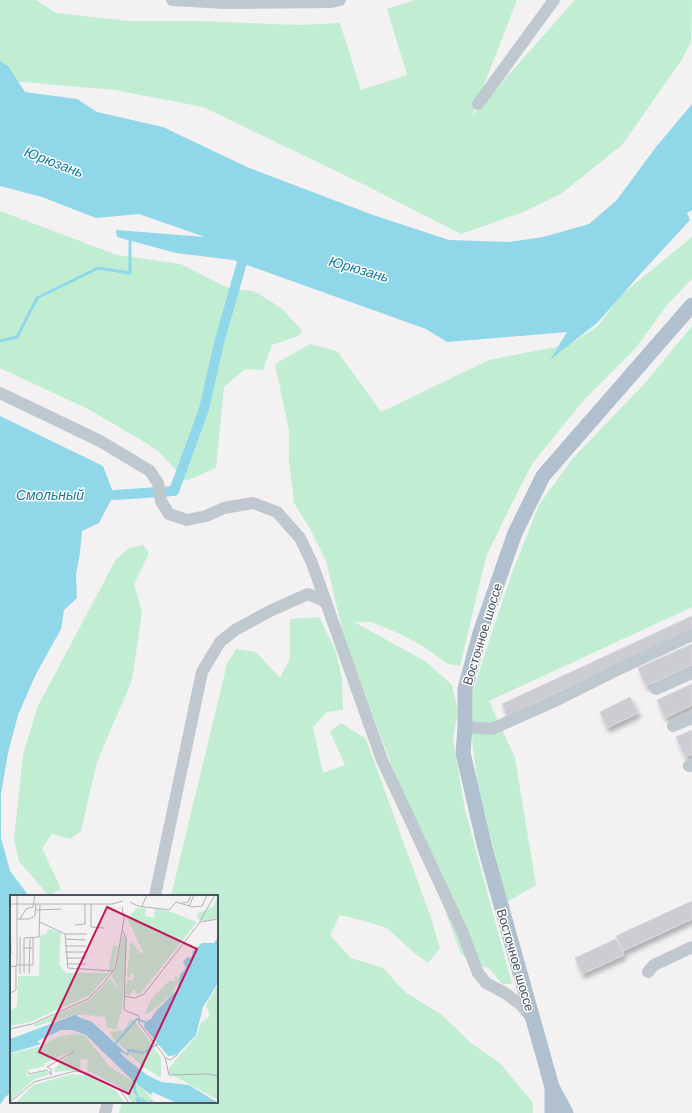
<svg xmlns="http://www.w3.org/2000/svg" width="692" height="1113" font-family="'Work Sans',sans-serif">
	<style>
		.green { fill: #c1eed3 }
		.water { fill: #90d7ea }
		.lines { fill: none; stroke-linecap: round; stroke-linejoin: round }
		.stream { stroke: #90d7ea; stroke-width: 3 }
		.canal { stroke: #90d7ea; stroke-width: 10 }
		.building { fill: #cbcdd3; stroke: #d5d7dc; filter: url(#shadow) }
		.minor { stroke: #bfc8cf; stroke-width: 12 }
		.major { stroke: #b1c0ce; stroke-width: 15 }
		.labels { text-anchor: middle; stroke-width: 3; stroke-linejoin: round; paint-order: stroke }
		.street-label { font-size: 13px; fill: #49545e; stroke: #fff }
		.water-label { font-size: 14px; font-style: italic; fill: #117c9a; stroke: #fff }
		.inset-river { fill: none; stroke: #90d7ea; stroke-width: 2 }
		.inset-road { fill: none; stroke: #afb2b6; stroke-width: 1 }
		.view { fill: #c2185b; fill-opacity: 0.15; stroke: #c2185b; stroke-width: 2 }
		.inset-edge { fill: none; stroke: #49545e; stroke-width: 2 }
	</style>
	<defs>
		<filter id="shadow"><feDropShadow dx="2.5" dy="4.5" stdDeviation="2" flood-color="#0004"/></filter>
	</defs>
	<rect width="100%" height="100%" fill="#f3f1f1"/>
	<g class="green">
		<polygon points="0,0 36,0 56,13 128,21 203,21 298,25 340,23 361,90 407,75 387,9 415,0 517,0 472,116 575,0 692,0 691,42 681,61 622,145 561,194 521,213 461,234 369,187 203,107 115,90 0,80"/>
		<polygon points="0,211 117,255 181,264 230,289 254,291 281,308 302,330 298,336 272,345 263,370 245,369 224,387 216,468 186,481 158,451 141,440 88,409 0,368"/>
		<polygon points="692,237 692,279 668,304 634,350 583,401 532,464 509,509 486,557 460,666 448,664 421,645 398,633 371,622 354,622 425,661 452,685 458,711 453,739 465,810 512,984 502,984 489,968 474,965 461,954 344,637 326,561 309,527 294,503 289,460 289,431 275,364 310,344 337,351 381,412 489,360 570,344 598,326 621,295"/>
		<polygon points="692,326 692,607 489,701 515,758 536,885 507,902 479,793 472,739 473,691 486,650 512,573 539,505 573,458 646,382"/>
		<polygon points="143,545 149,553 134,584 142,612 132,680 97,762 81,831 70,839 52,834 42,848 61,889 49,896 19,861 14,840 23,754 38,706 116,559 129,548"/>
		<polygon points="319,617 335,649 342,678 343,710 327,712 313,727 323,773 345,765 330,732 341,723 366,739 431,918 440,948 428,963 412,951 387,928 365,921 340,915 330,935 351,958 383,968 405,992 442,1015 471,1043 500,1063 533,1103 533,1113 119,1113 122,1102 217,1102 217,896 171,896 227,664 236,649 256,652 280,678 290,658 290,619"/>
	</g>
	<g class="water">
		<polygon points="0,61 8,66 25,92 77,99 97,112 163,127 247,167 373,215 449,240 509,242 543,237 589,224 616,201 656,147 692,104 692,210 687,213 690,220 643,271 598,322 550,360 567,332 447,342 426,329 233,260 176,253 117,237 116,230 205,237 139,214 96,218 42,197 0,186"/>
		<polygon points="0,416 103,466 114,495 105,511 99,523 82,531 80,553 76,574 77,598 64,610 61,629 36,674 18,715 8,753 1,794 1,838 10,871 29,896 11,896 11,1093 5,1097 0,1105"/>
	</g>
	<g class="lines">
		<polyline class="stream" points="0,341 17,337 37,298 98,268 130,273 130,238 132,238"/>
		<polyline class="canal" points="114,495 174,491 204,409 219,343 245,252"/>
	</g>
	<g class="building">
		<polygon points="692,616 692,629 507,716 502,704"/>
		<polygon points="692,644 692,665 646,686 638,668"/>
		<polygon points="692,684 692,705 665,718 657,700"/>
		<polygon points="630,697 638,713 607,728 600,712"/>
		<polygon points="692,730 692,754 685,757 676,737"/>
		<polygon points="692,901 692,919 623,951 616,936"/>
		<polygon points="616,939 624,955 582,974 575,958"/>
	</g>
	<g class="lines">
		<g class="minor">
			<polyline points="172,0 225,3 331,2 340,0"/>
			<polyline points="478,104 554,0"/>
			<polyline points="0,393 100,441 150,471 158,483 161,501 169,514 187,520 206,516 224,508 253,503 277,512 300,538 312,563 382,760 462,931 478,973 486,983 505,993 521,1005 532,1018"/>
			<polyline points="656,689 692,673"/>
			<polyline points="673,726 692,718"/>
			<polyline points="465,727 492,729 557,700 619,669 692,635"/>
			<polyline points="689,766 692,765"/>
			<polyline points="155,896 202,672 220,642 235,630 270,611 308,594 326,602"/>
			<polyline points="648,972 654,965 692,947"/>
			<polyline points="105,1113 108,1102"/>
		</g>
		<g class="major">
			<polyline points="552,1113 552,1088"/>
			<polyline points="566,1113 552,1087 485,848 463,753 465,727 465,689 480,633 515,533 543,476 692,305"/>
		</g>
	</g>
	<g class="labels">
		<g class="street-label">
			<text transform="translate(482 634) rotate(-73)" y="5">Восточное шоссе</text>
			<text transform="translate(516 960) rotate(74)" y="5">Восточное шоссе</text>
		</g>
		<g class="water-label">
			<text transform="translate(54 162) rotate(21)" y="5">Юрюзань</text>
			<text transform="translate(359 269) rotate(16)" y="5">Юрюзань</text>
			<text x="50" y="500">Смольный</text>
		</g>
	</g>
	<g transform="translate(10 895)">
		<rect width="208" height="208" fill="#f3f1f1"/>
		<path d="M208,1v22l-13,3 -8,-3 1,-5 15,-6zM127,13h9l-1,8 9,2 1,-9 13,2 29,11 -57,72 -4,-1 -2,-4 -5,7 -4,-2 1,-9 2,-5h5l1,-6 -3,-1 -2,6 -2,-4 3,-31 2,-2 9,12 2,-2 -16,-34zM38,34l13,3 -2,32 7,9h42l5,-27h5l-5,23 -23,26 -60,27 -20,4v-15l7,-5 1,-30h21l1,-40 6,-2zM113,40l4,6 -5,69 -6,20 -9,-3 -2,-10 -29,-3 -42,13v-3l54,-23 22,-22 10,12 -8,-14zM165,79l4,6 -7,14 -24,20h-4l9,-17 16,-16h6zM208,90v115l-49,-27v-5l28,-33 4,-12 9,-7 -4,-11zM120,125h4l27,38v20l-19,-12 -30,-29 -2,-5 14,-2zM64,139l10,1 26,32 30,19 15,17h9h-32l-9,-14 -36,-19 1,-10 -7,-1 -1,10 -25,3 -1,-3 20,-19 -31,14 3,2 -19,4v6l18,-5 4,4 -15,4 -24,22v-47l32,-8 15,-9zM62,179l17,2 27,15 9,12h-109l17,-18z" fill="#c1eed3"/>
		<path d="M208,42v46l-15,24 -7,28 -19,20 -9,1 -24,-29 1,-5 6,-3 5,-8 21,-21 3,-15 6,-7 -3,-6 3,-4 6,-1 1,-6 9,-8h12zM70,118l-4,3 16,6 37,34 -10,-5 5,6 23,18 14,7 28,3 29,18h-41l-25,-11 -1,3 -15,-12v7l4,9 2,-1 6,4 6,-3 -4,4h-13l-2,-5 3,-1 -4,-4 -2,-13 -46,-45 -13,-5h-12l-21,10 -3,2 4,1 -3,2 -28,8v-14z" fill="#90d7ea"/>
		<path class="inset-river" d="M103,151l24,-27 8,3M117,160l2,-5 14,3 16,-10"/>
		<path class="inset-road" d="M120,7l8,4 31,4 7,-8 17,5 9,-1 5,-11M172,8l6,-1 3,-7M0,9h102l11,-3M81,9v23l13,1M132,11l5,-11M179,11l5,-11M26,15l25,-1M7,24h3l6,-10 7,-2 2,-12M10,24h9l6,-3 1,-12M0,25l1,34M190,26l15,-26M30,27l25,12h22M65,30l10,-1v-20M113,36l3,7 -2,72 15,6v7l26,34 4,18 39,-1 10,2M55,39l3,34 45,3M55,44l21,1M55,51h21M13,53h10v-10M55,57h21M56,63h20M56,69h20M6,70h17v-17M0,72l6,-1 1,-3v-68M14,78v-35l15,-1 1,-33M10,79v-37M19,79l1,-35M0,98l6,-3v-24M114,101l11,2 9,-4 56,-72 18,-3M0,134l22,-5 56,-25 17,-17 10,-14 3,-14 6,-35 -2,-12M156,163l4,2 7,-5M18,176l1,3 18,-4 4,5M41,180v-6l-4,-2 27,-16M0,207l24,-20 41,-11 12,2 33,17 9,13"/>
		<path class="view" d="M97,12l90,42 -68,145 -90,-42z"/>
		<rect width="208" height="208" class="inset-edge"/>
	</g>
</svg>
